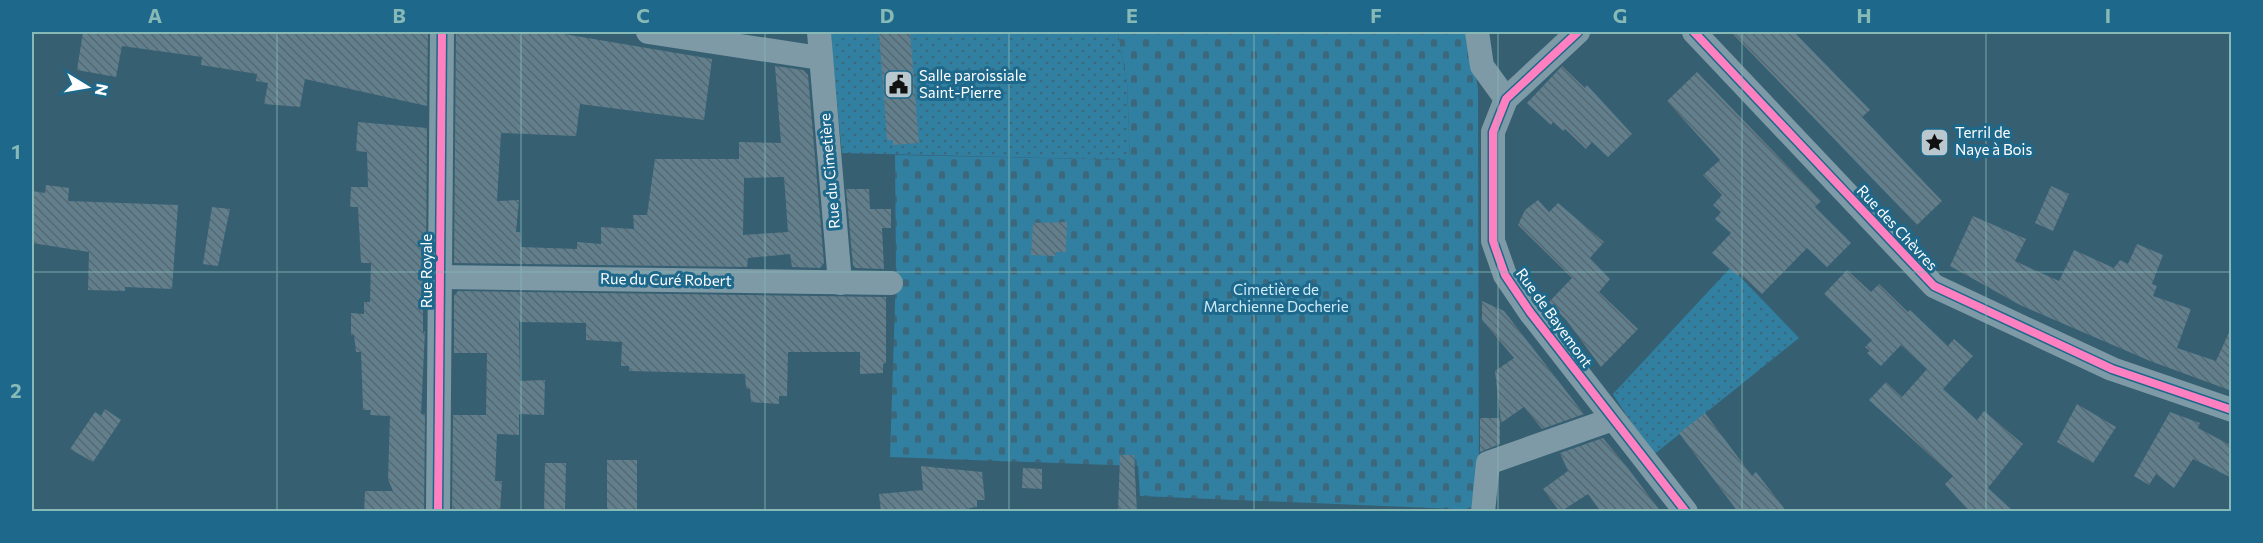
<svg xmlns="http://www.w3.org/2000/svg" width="2263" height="543" font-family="Commissioner,sans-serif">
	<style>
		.grass { fill: url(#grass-dots) }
		.cemetery { fill: url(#cemetery-stones) }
		.building { fill: url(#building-back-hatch); fill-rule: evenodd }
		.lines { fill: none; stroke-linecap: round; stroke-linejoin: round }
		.minor { stroke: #7d9aa6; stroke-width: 24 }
		.cycleway-casing { stroke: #1d688b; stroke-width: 11 }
		.cycleway { stroke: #ff80c0; stroke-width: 8 }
		.grid { fill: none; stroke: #87bab6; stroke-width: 1.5; stroke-opacity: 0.55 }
		.labels { text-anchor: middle; stroke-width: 6; stroke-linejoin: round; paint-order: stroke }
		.poi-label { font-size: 15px; fill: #fff; stroke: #1d688b; text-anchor: start }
		.street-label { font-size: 15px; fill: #fff; stroke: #1d688b }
		.park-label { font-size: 15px; fill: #ceecf9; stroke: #1d688b }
		.neatline { fill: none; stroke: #87bab6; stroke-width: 2 }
		.grid-label { font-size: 20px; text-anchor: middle; font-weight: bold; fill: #87bab6 }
	</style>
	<defs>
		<pattern id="grass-dots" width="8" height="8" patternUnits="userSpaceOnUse" patternTransform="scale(1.5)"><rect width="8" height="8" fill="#317fa1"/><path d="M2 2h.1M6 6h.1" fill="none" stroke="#3d687b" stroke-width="1.8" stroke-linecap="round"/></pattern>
		<pattern id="cemetery-stones" width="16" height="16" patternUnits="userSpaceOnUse" patternTransform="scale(1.5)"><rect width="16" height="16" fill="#317fa1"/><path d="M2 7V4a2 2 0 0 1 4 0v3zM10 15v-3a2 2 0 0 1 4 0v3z" fill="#3d687b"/></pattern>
		<pattern id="building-back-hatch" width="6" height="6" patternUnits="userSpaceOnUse" patternTransform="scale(1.5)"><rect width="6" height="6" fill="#617f8d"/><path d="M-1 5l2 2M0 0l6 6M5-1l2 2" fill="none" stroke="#586870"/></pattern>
	</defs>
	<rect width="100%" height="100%" fill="#365f72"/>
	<g class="grass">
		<polygon points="830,32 1118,32 1127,83 1130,160 842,153"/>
		<polygon points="1731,267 1799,338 1652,456 1613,394"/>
	</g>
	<polygon class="cemetery" points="1118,32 1470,32 1478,89 1479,510 1140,496 1138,466 890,457 896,273 895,155 1130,160 1127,83"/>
	<g class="building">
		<polygon points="83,32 428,32 427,106 305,79 300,107 264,104 268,83 256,81 257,74 201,65 202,57 122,46 116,77 77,70"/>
		<path d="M456,32h96l160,27 -8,61 -124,-16 -4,32 -75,-3 -4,68 22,-1 -3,32h4l1,15 56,2v-7l24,2v-17l33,2 -1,-14h14l8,-56h84v-17l42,1 -6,-77 28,4 5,5 16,188 -4,5 -28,-1 -2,-13 -42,4 -1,9 -293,-4zM784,177l4,55 -45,3 1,-57z"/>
		<polygon points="879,32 910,32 919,143 893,145 893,140 887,140"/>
		<polygon points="1731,32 1794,32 1870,110 1862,117 1942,201 1917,225"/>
		<polygon points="1562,66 1585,88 1587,85 1632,134 1608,157 1592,142 1586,149 1565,129 1563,131 1553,122 1551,125 1527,103"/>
		<polygon points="1697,72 1821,201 1815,207 1851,243 1827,267 1807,248 1762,294 1740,274 1738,276 1712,253 1731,233 1715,219 1721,212 1713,205 1722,195 1703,175 1720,160 1667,101"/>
		<polygon points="358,122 427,128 426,267 423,267 423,333 425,331 421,414 425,414 424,512 364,512 365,491 393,491 388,479 390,416 370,415 371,410 363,410 361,352 356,352 354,335 351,335 351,313 364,314 364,302 370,302 371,263 361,263 358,207 350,207 351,187 368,187 367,152 356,151"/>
		<polygon points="46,185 69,188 68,201 178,205 172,289 125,287 125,291 88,290 89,252 32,243 32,191 45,193"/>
		<polygon points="2051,186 2069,194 2053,231 2035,223"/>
		<polygon points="846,189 869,189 870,209 891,209 891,228 882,228 884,269 856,268 853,265"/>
		<polygon points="1538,200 1549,212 1558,203 1604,242 1590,258 1610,279 1599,292 1638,329 1601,367 1567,321 1549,302 1572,278 1518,225 1525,210"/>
		<polygon points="212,207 230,209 218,266 203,264"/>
		<polygon points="1973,216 2026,239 2015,261 2059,281 2074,250 2114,268 2120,260 2128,264 2137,244 2163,255 2152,284 2157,286 2153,296 2191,309 2177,348 2216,361 2232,326 2232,391 2150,361 2020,305 1950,266"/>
		<polygon points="1067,222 1066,252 1056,252 1055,256 1031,255 1033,223"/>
		<polygon points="1847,270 1871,292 1879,284 1908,312 1910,310 1948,346 1954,339 1973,356 1943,389 1977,420 1984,411 2023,444 1988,488 2014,512 1970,512 1945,484 1953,476 1869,400 1886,382 1902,397 1927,369 1901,345 1881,366 1867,353 1870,351 1865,347 1872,340 1824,294"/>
		<polygon points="458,291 886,297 886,363 883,364 883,373 860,374 860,352 788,352 787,396 779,396 779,404 751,402 750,389 746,388 745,374 629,371 629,366 621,366 622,342 586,340 586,323 519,322 520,381 545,380 544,415 519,414 519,435 497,434 495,481 502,481 500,512 452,512 453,415 486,415 487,353 454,353 454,296"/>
		<polygon points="1482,301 1504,311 1584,414 1542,429 1524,407 1501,423 1495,371 1514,358 1482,320"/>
		<polygon points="2077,404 2116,427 2093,463 2057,442"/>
		<polygon points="105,409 121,420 93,462 70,449 95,412 101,416"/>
		<polygon points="2170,412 2200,423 2198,428 2232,446 2232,478 2193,459 2174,488 2156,474 2149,485 2134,476"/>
		<polygon points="1705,413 1752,476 1756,472 1787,512 1738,512 1679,433"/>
		<polygon points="1480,418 1500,418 1500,444 1480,452"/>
		<polygon points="1603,438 1627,467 1661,512 1601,512 1588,494 1560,512 1543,489 1568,471 1560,453"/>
		<polygon points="1120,455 1134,455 1137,512 1118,512"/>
		<rect x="607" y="460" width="30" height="52"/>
		<polygon points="545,463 566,463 565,512 544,512"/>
		<polygon points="921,466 982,472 985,500 977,500 977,507 969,508 970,512 881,512 879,494 923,490"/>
		<polygon points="1023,468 1042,469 1042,489 1022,488"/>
	</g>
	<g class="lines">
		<g class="minor">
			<polyline points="648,32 820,58"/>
			<polyline points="819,32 840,283"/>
			<polyline points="1477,32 1482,66 1506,99"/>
			<polyline points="1578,32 1506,99 1493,132 1493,241 1505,275 1530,312 1686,512"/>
			<polyline points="1694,32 1934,286 2112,369 2232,410"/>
			<polyline points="440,277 891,283"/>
			<polyline points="438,512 442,32"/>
			<polyline points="1483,512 1488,463 1613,419"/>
		</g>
		<defs>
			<g id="cycleway">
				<polyline points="1578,32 1506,99 1493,132 1493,241 1505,275 1530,312 1686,512"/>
				<polyline points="1694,32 1934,286 2112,369 2232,410"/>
				<polyline points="438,512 442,32"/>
			</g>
		</defs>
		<use href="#cycleway" class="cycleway-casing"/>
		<use href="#cycleway" class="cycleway"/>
	</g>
	<path class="grid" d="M277,32v480M521,32v480M765,32v480M1009,32v480M1254,32v480M1498,32v480M1742,32v480M1986,32v480M32,272h2200"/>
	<defs>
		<symbol id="civic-square" viewBox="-11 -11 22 22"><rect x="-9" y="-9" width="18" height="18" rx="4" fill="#b9c7ce" stroke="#1d688b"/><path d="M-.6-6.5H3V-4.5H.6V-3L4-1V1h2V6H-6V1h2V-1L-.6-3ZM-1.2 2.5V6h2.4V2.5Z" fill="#111"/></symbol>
		<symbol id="sight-square" viewBox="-11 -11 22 22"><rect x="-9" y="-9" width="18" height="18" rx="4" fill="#b9c7ce" stroke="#1d688b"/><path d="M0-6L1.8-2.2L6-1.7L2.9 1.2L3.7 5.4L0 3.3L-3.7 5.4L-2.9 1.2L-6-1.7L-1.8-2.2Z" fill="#111"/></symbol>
	</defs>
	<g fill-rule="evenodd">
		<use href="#civic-square" x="882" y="68" width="33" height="33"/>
		<use href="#sight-square" x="1918" y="126" width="33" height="33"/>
	</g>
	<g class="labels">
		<g class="poi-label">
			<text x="919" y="81">Salle paroissiale<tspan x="919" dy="17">Saint-Pierre</tspan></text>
			<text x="1955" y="138">Terril de<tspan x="1955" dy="17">Naye à Bois</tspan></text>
		</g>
		<g class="street-label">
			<text transform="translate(830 171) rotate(-95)" y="5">Rue du Cimetière</text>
			<text transform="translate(1897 228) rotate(47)" y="5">Rue des Chèvres</text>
			<text transform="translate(427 271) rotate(-90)" y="5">Rue Royale</text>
			<text transform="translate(666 280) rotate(1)" y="5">Rue du Curé Robert</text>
			<text transform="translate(1554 318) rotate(54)" y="5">Rue de Bayemont</text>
		</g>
		<g class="park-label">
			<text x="1276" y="295">Cimetière de<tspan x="1276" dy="17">Marchienne Docherie</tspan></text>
		</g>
	</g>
	<rect width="2263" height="543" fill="none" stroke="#1d688b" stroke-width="66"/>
	<g transform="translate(87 87) rotate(101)" stroke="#1d688b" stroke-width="4.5" paint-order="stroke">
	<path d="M0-4.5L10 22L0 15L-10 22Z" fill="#ffffff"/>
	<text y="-9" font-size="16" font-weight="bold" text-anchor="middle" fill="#ffffff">N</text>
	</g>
	<rect x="33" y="33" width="2197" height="477" class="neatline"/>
	<g class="grid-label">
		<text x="155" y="23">A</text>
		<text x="399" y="23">B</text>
		<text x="643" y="23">C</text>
		<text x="887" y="23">D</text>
		<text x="1132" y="23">E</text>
		<text x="1376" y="23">F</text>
		<text x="1620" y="23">G</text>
		<text x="1864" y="23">H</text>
		<text x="2108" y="23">I</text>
		<text x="16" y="159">1</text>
		<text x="16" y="398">2</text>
	</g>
</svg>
